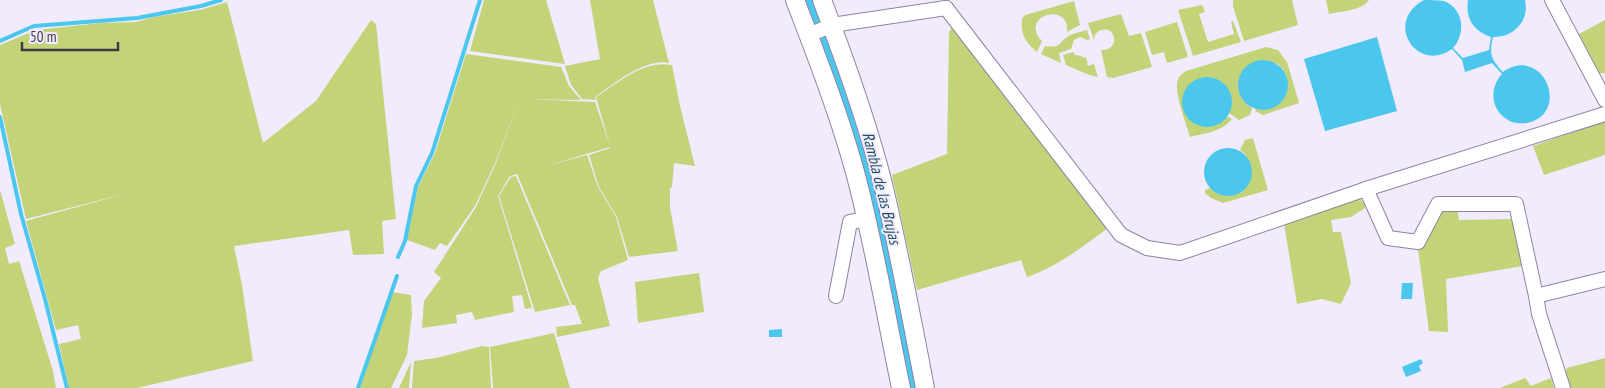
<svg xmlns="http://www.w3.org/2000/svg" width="1605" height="388" font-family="'PT Sans Narrow',sans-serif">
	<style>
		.green { fill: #c3d378 }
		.water { fill: #4bc7ed }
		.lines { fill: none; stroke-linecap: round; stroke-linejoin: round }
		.stream { stroke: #4bc7ed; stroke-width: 4 }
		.minor-casing { stroke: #9083a1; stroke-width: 16 }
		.tertiary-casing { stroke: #9083a1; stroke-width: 20 }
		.minor { stroke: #fff; stroke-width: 14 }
		.tertiary { stroke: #fff; stroke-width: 18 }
		.labels { text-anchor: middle; stroke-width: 4; stroke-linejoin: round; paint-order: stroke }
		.water-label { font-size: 16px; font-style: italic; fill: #1d5161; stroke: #f2eafd }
	</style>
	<rect width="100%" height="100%" fill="#f2eafd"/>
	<g class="green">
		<polygon points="484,0 546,0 565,64 470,51"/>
		<path d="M590,0h63l16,63c-24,-5 -55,21 -74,34l1,3 -14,-1 -11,-14 -6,-19 35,-7z"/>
		<polygon points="1233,0 1292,0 1298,25 1244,41 1233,6"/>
		<path d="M1326,0h43c-8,11 -27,11 -40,14z"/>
		<path d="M1074,1l6,24 -13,7c3,-32 -49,-16 -25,9l-5,11c-11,-9 -17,-18 -15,-33l3,-4z"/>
		<polygon points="227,2 263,143 316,101 371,20 376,24 396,219 382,221 384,254 353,255 349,230 234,246 242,285 253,361 137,388 69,388 59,344 81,339 78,325 56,330 26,221 128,193 26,219 0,104 0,45 36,30 101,23 136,22 153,17 200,10"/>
		<polygon points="1202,5 1205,12 1199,14 1208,42 1234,34 1231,22 1233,21 1241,42 1193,56 1178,10"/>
		<path d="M1121,14l8,22 12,-3 11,34 -39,11 -6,-1 -6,-27c13,1 18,-12 8,-20 -9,-2 -14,2 -15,10l-6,-17z"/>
		<polygon points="1605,20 1605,73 1597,74 1579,34"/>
		<polygon points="1177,22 1188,57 1167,63 1164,52 1152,55 1145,32"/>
		<path d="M952,27l121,153 35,48c-26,19 -51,39 -81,49l-6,-17 -104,30 -25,-115 55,-21 2,-122z"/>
		<path d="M1087,30l3,9 -3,1 -7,-3 -6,3 -3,9 -12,4 2,10 -20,-9 4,-8c15,2 12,-1 22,-9 5,-4 15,-5 20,-7z"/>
		<path d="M1266,47l12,3 9,12 12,41 -36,12 -8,-4 1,-2 4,1 27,-33 -4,-8 -7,-6 -30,41 6,4 -2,7 -11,5 -10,-7 2,-5 -48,-8c0,5 0,12 4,15 6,6 19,13 27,10 5,-1 9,-5 13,-9l5,3c-11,13 -26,14 -42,18 -3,-12 -17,-46 -12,-58 1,-3 5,-6 8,-8z"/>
		<polygon points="1073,52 1075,55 1082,56 1083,58 1086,57 1088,66 1094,64 1098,77 1089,75 1066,65 1063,55"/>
		<path d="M466,54l95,13 8,19 12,14 -52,-1 66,3 15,44 -14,-49c23,-15 48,-37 76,-32l8,41 15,60 -21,-3 -2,24 -2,1v20l8,43 -49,6 -12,-40 -18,-30 -10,-32 21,-7v-1l-64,19 41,-11 11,32 18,30 12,43 -27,11 -3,7 12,48 -53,11 -1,-10 26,-3 -7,-19h-3l-55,-131 -7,2 -12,20 34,112 -7,1 -3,-14 -10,1 2,16 -39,8 -3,-8 -16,3 1,8 -35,5 2,-27 17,-23 -7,-6 42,-65 20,-44 24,-65 -24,63 -21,45 -28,40 -7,-3 -5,7 -28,-10 11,-53 17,-34z"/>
		<polygon points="1605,121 1605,155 1544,175 1533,146"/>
		<path d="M1253,138l15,52 -45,13 -12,-5 -6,-5v-3l5,-2c9,9 21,9 32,4l4,-37 -6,-5 5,-10z"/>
		<polygon points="516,176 570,305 535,312 499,196 511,177"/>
		<polygon points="0,190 15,244 5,248 9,264 19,261 53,371 56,388 0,388"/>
		<polygon points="1360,199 1365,204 1365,208 1351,217 1331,220 1333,232 1341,232 1351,283 1341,304 1322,299 1297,304 1284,223 1349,201"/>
		<polygon points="1457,207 1459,220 1516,219 1523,266 1446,279 1448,332 1429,331 1418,249 1424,246 1441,209"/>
		<polygon points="699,273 704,312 638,323 635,282"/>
		<polygon points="392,292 411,295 412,314 407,355 391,388 360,388"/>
		<polygon points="554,333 570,388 493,388 490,347"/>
		<polygon points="482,346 489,347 491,388 412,388 414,361 436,358"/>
		<polygon points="1605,358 1605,388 1570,388 1564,375 1567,368"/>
		<polygon points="411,362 409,388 399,388"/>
		<polygon points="1525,378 1531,386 1551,378 1554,388 1500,388"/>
	</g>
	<g class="water">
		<polygon points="800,0 817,0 856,105 921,388 906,388"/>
		<path d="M1424,0c6,0 14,0 20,1 20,8 22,32 9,47l10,10 26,-8 2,-13c-17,-6 -26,-18 -23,-37h57c5,21 -12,38 -32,37 -4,18 -2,22 10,35 40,-28 69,41 24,51 -7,1 -16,0 -22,-5 -15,-11 -15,-31 -3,-44l-10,-11 -27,9 -3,-12 -10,-11c-35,25 -69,-27 -28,-49z"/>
		<polygon points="1377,37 1397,111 1325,131 1304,59"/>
		<circle cx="1263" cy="85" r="25"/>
		<circle cx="1207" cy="102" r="25"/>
		<circle cx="1228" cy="172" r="24"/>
		<polygon points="1402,283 1413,283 1412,299 1401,299"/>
		<polygon points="782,329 782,337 769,337 769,330"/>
		<polygon points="1421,359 1423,363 1419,366 1421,371 1406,377 1402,367"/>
	</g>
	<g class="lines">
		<g class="stream">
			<polyline points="0,41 34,26 137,18 201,6 221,0"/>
			<polyline points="0,117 21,214 45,299 67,388"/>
			<polyline points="398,257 405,241 416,186 432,153 480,0"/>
			<polyline points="358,388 397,276"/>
		</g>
		<defs>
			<g id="minor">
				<polyline points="1552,0 1605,100"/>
				<polyline points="946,8 1121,235 1147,248 1180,253 1366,189 1605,114"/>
				<polyline points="809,35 832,25 946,8"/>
				<polyline points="1366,189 1388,238 1418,242 1438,204 1516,204 1536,296 1605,279"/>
				<polyline points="836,296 850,222 867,219"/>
				<polyline points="1536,296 1539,314 1563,388"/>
			</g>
			<g id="tertiary">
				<path d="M795,0c22,57 44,114 60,172 19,71 31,144 46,216"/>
				<path d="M822,0c23,60 45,121 61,184 16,67 29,136 42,204"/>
			</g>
		</defs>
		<use href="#minor" class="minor-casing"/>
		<use href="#tertiary" class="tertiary-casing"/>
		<use href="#minor" class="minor"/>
		<use href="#tertiary" class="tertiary"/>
	</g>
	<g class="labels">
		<g class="water-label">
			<text transform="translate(882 188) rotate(76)" y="6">Rambla de las Brujas</text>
		</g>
	</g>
	<path d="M22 42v8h96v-8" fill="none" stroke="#3f3946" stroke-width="2.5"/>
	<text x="30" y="42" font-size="15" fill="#3f3946" stroke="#f2eafd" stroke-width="4" paint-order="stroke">50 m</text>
</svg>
